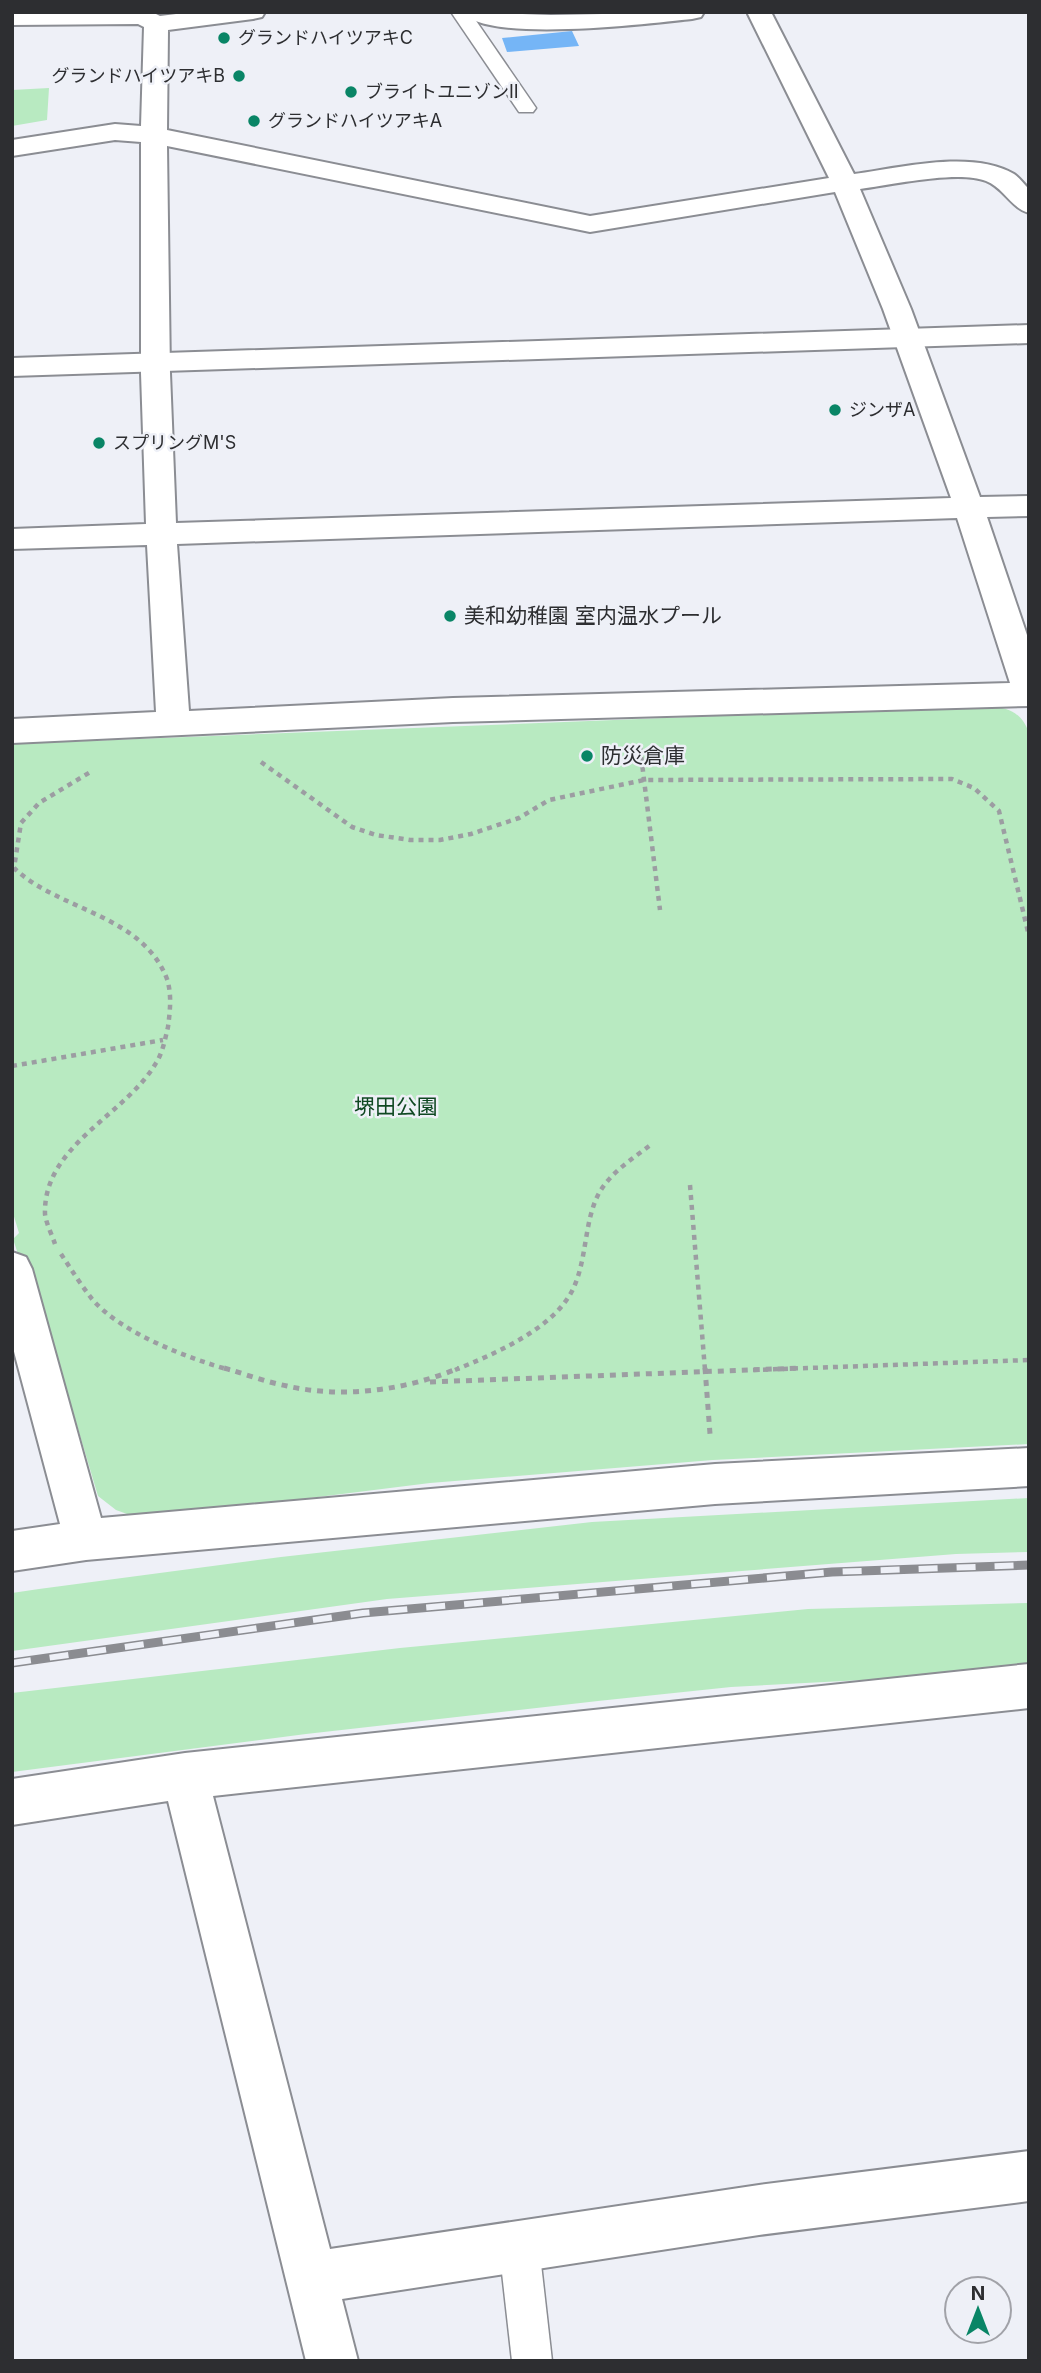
<svg xmlns="http://www.w3.org/2000/svg" width="1041" height="2373" font-family="Inter,'Noto Sans JP',sans-serif">
	<style>
		.green { fill: #b8eac1 }
		.water { fill: #75b5f6 }
		.lines { fill: none; stroke-linecap: round; stroke-linejoin: round }
		.lane-casing { stroke: #8b8d93; stroke-width: 3 }
		.street-casing { stroke: #8b8d93; stroke-width: 4 }
		.secondary-casing { stroke: #8b8d93; stroke-width: 4 }
		.path-far1 { stroke: #9c9da2; stroke-width: 4.5; stroke-dasharray: 5 5; stroke-linecap: butt }
		.path { stroke: #9c9da2; stroke-width: 5; stroke-dasharray: 6 6; stroke-linecap: butt }
		.lane { fill: #fff; fill-rule: evenodd }
		.street { fill: #fff; fill-rule: evenodd }
		.secondary { fill: #fff; fill-rule: evenodd }
		.rail-casing { stroke: #8b8c91; stroke-width: 9 }
		.rail { stroke: #eef0f7; stroke-width: 6; stroke-dasharray: 19; stroke-linecap: butt }
		.poi-dot { fill: #098566; stroke: #eef0f7; stroke-width: 2.5 }
		.labels { text-anchor: middle; stroke-width: 5; stroke-linejoin: round; paint-order: stroke }
		.far-poi-label { font-size: 18px; fill: #2d2e31; stroke: #eef0f7; text-anchor: start }
		.poi-label { font-size: 21px; fill: #2d2e31; stroke: #eef0f7; text-anchor: start }
		.park-label { font-size: 21px; fill: #0f4822; stroke: #eef0f7 }
	</style>
	<rect width="100%" height="100%" fill="#eef0f7"/>
	<g class="green">
		<polygon points="49,88 47,120 12,126 12,90"/>
		<path d="M990,705c20,4 32,8 39,28v711l-316,16 -283,23 -289,36 -25,-9 -18,-14 -44,-148 -7,-7 -34,-102 6,-6 -7,-23v-466z"/>
		<polygon points="1029,1498 1029,1552 956,1554 387,1599 12,1651 12,1593 39,1589 281,1557 592,1522"/>
		<polygon points="1029,1603 1029,1664 882,1679 731,1687 598,1701 306,1734 12,1772 12,1693 400,1648 808,1609"/>
	</g>
	<polygon class="water" points="572,31 579,46 507,52 502,38"/>
	<g class="lines">
		<defs>
			<g id="lane">
				<polygon points="451,12 470,12 536,108 533,112 519,112"/>
				<polygon points="519,2226 533,2232 539,2246 552,2361 512,2361 499,2246 505,2232"/>
			</g>
			<g id="street">
				<path d="M12,12h140l8,4 32,-4h73l-3,5 -9,2 -85,11 -1,100 423,86 239,-38 -81,-164 23,-2 83,162c45,-6 118,-25 160,0 5,3 10,10 15,15v24c-18,-5 -25,-25 -43,-32 -28,-11 -94,4 -126,8l51,120 69,188 49,-1v20l-42,1 42,124v65l-576,16 -441,21v-24l144,-7 -9,-167 -135,4v-20l134,-5 -5,-151v-231l-26,-2 -103,16v-16l103,-16 26,2 3,-99 -6,-3 -126,1zM167,146l423,86 245,-40 48,117 68,189 -775,25 -6,-150zM957,518l53,165 -557,15 -264,13 -12,-167z"/>
				<path d="M463,12l88,3 153,-3 -3,5 -9,2c-39,4 -207,25 -229,-7z"/>
				<polygon points="12,1252 26,1257 32,1269 101,1518 715,1464 1029,1448 1029,1486 715,1504 86,1560 12,1571 12,1531 60,1524 12,1344"/>
				<polygon points="1029,1664 1029,1708 213,1796 330,2249 759,2185 1029,2151 1029,2201 759,2235 342,2299 358,2361 306,2361 168,1801 12,1825 12,1779 185,1753"/>
			</g>
			<polygon id="secondary" points="1029,325 1029,343 12,376 12,358"/>
		</defs>
		<use href="#lane" class="lane-casing"/>
		<use href="#street" class="street-casing"/>
		<use href="#secondary" class="secondary-casing"/>
		<g class="path-far1">
			<polyline points="640,747 660,910"/>
			<polyline points="261,762 352,827 376,835 410,840 440,840 471,834 519,818 549,800 644,780 952,779 974,788 999,811 1029,936"/>
			<polyline points="12,1066 163,1040"/>
			<polyline points="690,1185 705,1370"/>
			<path d="M55,1244c-3,-9 -9,-21 -10,-30 -2,-69 81,-99 111,-151 7,-11 9,-24 12,-36 2,-16 4,-32 -1,-48 -25,-65 -108,-68 -153,-111l7,-45 18,-20 53,-32"/>
			<path d="M61,1254c10,15 20,31 31,45 29,34 95,59 138,71"/>
			<path d="M455,1370c39,-16 99,-41 118,-81 14,-29 11,-66 25,-94 12,-23 36,-37 55,-52"/>
			<polyline points="753,1370 1029,1360"/>
		</g>
		<g class="path">
			<path d="M224,1368c21,6 42,14 63,18 57,13 119,4 172,-18"/>
			<polyline points="705,1368 710,1434"/>
			<polyline points="430,1382 801,1368"/>
		</g>
		<use href="#lane" class="lane"/>
		<use href="#street" class="street"/>
		<use href="#secondary" class="secondary"/>
		<defs>
			<polyline id="rail" points="12,1663 363,1613 832,1572 1029,1565"/>
		</defs>
		<use href="#rail" class="rail-casing"/>
		<use href="#rail" class="rail"/>
	</g>
	<g class="poi-dot">
		<circle cx="224" cy="38" r="7"/>
		<circle cx="239" cy="76" r="7"/>
		<circle cx="351" cy="92" r="7"/>
		<circle cx="254" cy="121" r="7"/>
		<circle cx="835" cy="410" r="7"/>
		<circle cx="99" cy="443" r="7"/>
		<circle cx="450" cy="616" r="7"/>
		<circle cx="587" cy="756" r="7"/>
	</g>
	<g class="labels">
		<g class="far-poi-label">
			<text x="238" y="44">グランドハイツアキC</text>
			<text x="225" y="82" text-anchor="end">グランドハイツアキB</text>
			<text x="365" y="98">ブライトユニゾンII</text>
			<text x="268" y="127">グランドハイツアキA</text>
			<text x="849" y="416">ジンザA</text>
			<text x="113" y="449">スプリングM'S</text>
		</g>
		<g class="poi-label">
			<text x="464" y="623">美和幼稚園 室内温水プール</text>
			<text x="601" y="763">防災倉庫</text>
		</g>
		<g class="park-label">
			<text x="396" y="1114">堺田公園</text>
		</g>
	</g>
	<rect width="1041" height="2373" fill="none" stroke="#2d2e31" stroke-width="28"/>
	<g transform="translate(978 2310)"><circle r="33" fill="#eef0f7" stroke="#a1a2a8" stroke-width="2"/>
	<path d="M0-5L12 26L0 18L-12 26Z" fill="#098566"/>
	<text y="-10" font-size="19" font-weight="bold" text-anchor="middle" fill="#2d2e31">N</text>
	</g>
</svg>
